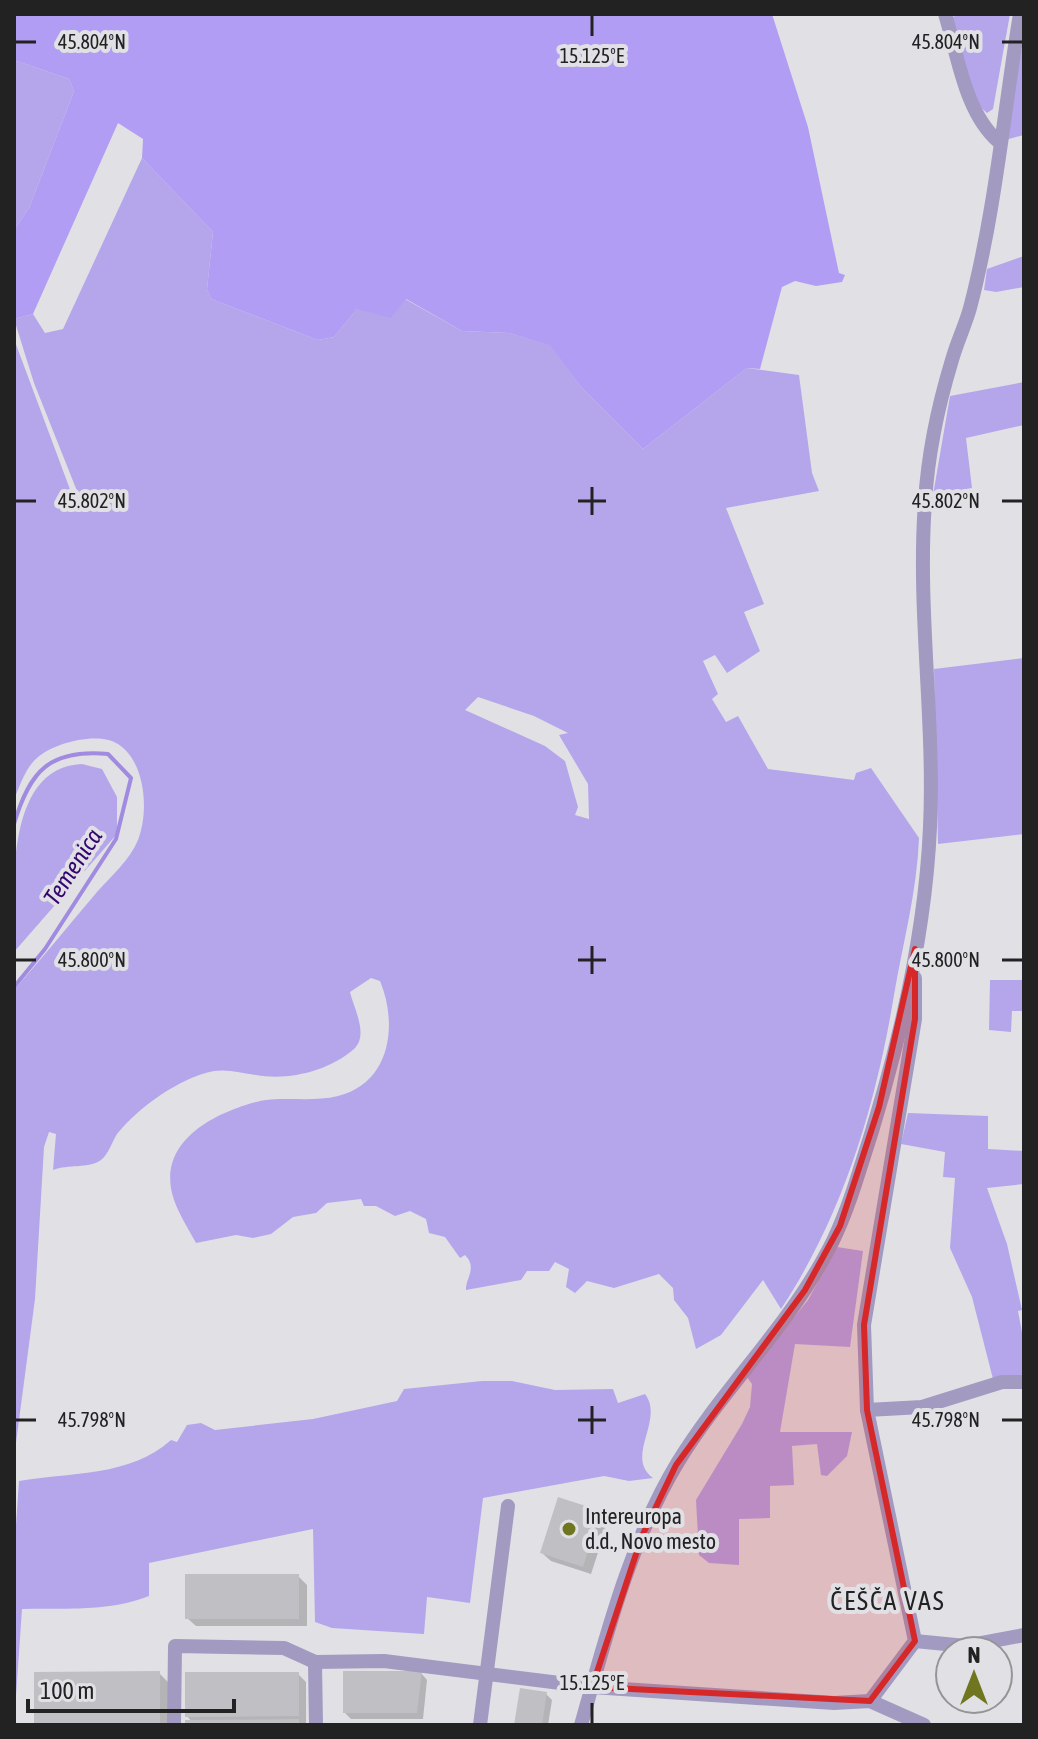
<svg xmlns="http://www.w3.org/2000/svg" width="1038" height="1739" font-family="'Asap Condensed',sans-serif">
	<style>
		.green { fill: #b5a6eb; fill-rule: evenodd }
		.forest { fill: #b29df4 }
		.shadow { fill: #0003 }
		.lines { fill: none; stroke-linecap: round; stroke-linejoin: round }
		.stream { stroke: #a08be0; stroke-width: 4 }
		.building { fill: #c0bfc3 }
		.minor { stroke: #a29ac1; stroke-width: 14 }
		.marked { fill: #d62828; fill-opacity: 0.2; stroke: #d62828; stroke-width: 6; stroke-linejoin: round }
		.ticks { fill: none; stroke: #222223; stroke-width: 3 }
		.poi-dot { fill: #6f761f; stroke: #e1e1e5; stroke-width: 3 }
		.labels { text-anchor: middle; stroke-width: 8; stroke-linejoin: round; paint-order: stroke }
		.poi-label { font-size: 22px; fill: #222223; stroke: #e1e1e5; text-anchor: start }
		.water-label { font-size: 24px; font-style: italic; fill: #35056f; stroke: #e1e1e5 }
		.quarter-label { font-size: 26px; letter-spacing: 2px; fill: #222223; stroke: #e1e1e5 }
		.ticks-label { font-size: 20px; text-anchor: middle; fill: #222223; stroke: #e1e1e5; stroke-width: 8; stroke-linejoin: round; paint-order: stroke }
	</style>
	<rect width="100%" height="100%" fill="#e1e1e5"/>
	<g class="green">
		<polygon points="960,14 1010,14 993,109 987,113 978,105 950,18"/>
		<polygon points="1024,35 1024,135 1005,140"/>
		<polygon points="14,60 69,79 74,91 29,208 14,230"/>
		<path d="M142,158l71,74 -6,57 4,10 107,41 16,-3 23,-28 48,-10 57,32 47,2 43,13 29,41 62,62 104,-81 52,7 13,98 7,18 -93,17 38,96 -20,8 16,39 -33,22 -12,-18 -12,6 15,33 -6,5 14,23 12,-6 30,53 86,11 2,-7 15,-5 48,70c-2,54 -16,104 -25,157 -18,110 -51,220 -113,314l-18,-29 -42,55 -25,14 -8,-31 -14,-18 -1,-12 -14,-14 -45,14 -27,-7 -12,12 -9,-6 3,-18 -14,-7 -6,9h-22l-6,9 -55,10c-1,-11 12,-22 -1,-35l-5,3 -15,-21 -16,-4 -3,-14 -16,-8 -15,5 -19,-10h-12l-3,-7 -34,4 -11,10 -23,4 -22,17 -18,4 -17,-3 -40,8c-8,-15 -20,-33 -24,-50 -12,-51 39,-78 80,-90 27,-8 58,0 86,-7 53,-13 60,-72 42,-115l-9,-3 -21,14c4,17 19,43 4,57 -25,22 -66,32 -98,26 -14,-2 -28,-6 -42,-4 -35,7 -75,36 -97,63 -5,8 -9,21 -16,26 -12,9 -33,4 -48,10l3,-36 -7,-2 -5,15 -9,152 -21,159v-468c28,-32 55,-65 83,-98 14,-16 33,-32 41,-52 11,-28 8,-78 -20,-96 -20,-13 -65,-1 -81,14 -11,9 -18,29 -23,42v-461l57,153 6,-1 -43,-108 -20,-64 19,-5 12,19 18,-4zM478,697l56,19 34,17 -9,2 29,49 1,35 -14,-4 3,-8 -13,-46 -20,-15 -80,-36z"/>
		<polygon points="1024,256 1024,287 996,292 984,290 987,269"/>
		<polygon points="1024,382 1024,425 966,438 972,488 933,495 950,396"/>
		<polygon points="1024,658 1024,834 938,844 934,669"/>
		<path d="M82,764l20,5 15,28v37l-103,118c0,-54 -12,-185 68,-188z"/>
		<polygon points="990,980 1024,980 1024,1011 1012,1011 1011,1032 989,1030"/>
		<polygon points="908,1113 988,1116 988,1149 1024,1151 1024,1184 987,1188 1007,1244 1022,1310 1018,1311 1024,1343 1024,1377 993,1379 972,1297 950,1248 955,1178 943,1177 945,1152 901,1144"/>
		<polygon points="837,1247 863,1251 850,1347 795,1344 780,1432 852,1432 847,1456 827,1476 821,1475 817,1444 792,1446 794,1485 770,1486 770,1518 739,1519 739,1565 709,1563 699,1555 696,1500 742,1424 750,1407 752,1384 746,1376 808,1300"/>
		<path d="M482,1381h30l43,9 58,-1 5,14 27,-9c20,26 -21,63 8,84l-24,3 -25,-5 -121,22 -13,105 -43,-6 -3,37 -92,-6 -17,-6 -2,-93 -164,34v33c-41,16 -84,12 -127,13l-8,116v-171l5,-73c52,-9 111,-4 152,-41l6,2 10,-17 14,-2 14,7 98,-11 84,-18 7,-12z"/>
	</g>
	<polygon class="forest" points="14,14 772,14 808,127 839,273 845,275 842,282 816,286 795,281 782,287 760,369 747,368 643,449 581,387 551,346 509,333 462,331 406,299 391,318 357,309 334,337 318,340 211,299 207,289 213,232 142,158 143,139 118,123 33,314 14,319 14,230 29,208 74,91 69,79 14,60"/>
	<g class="shadow">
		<polygon points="600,1513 608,1522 591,1574 551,1561 542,1553"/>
		<polygon points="298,1576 307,1585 307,1626 196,1626 187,1618"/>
		<polygon points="159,1673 168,1682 168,1725 36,1725"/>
		<polygon points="421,1673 427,1680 423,1719 351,1719 345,1713"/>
		<polygon points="298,1674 306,1682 306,1724 187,1725 192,1722 187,1716"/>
		<polygon points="546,1694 552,1700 548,1725 517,1725"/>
	</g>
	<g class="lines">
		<path class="stream" d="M14,824c16,-54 36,-75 94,-70l23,24 -15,61 -71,110 -31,38"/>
	</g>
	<g class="building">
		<polygon points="558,1497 601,1511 583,1567 540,1553"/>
		<rect x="185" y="1574" width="114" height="45"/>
		<polygon points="160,1671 160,1725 34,1725 34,1672"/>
		<polygon points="343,1671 422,1671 417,1713 343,1713"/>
		<polygon points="185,1672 299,1672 299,1716 185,1717"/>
		<polygon points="520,1688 547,1692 542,1725 514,1725"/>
		<polygon points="299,1719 299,1725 185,1725 185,1720"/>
	</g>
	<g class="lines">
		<g class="minor">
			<path d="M945,14c13,42 20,99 54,128"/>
			<polyline points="867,1410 922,1407 1002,1382 1024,1382"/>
			<polyline points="915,1641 966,1646 1024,1635"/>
			<polyline points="315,1662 316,1725"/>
			<polyline points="870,1701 915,1641 867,1410 864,1325 915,1019 915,978"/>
			<polyline points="174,1725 175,1646 284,1648 315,1662 384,1661 592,1687 834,1703 870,1701 924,1725"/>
			<polyline points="480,1725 508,1506"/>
			<path d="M581,1725c25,-88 49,-184 97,-263 44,-72 107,-132 147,-206 15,-26 25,-55 34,-84 36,-109 66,-229 71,-345 5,-108 -13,-217 -5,-325 3,-49 13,-96 27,-142 5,-18 13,-34 18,-52 25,-95 34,-197 50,-294"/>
		</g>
	</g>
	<path class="marked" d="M915,949v70l-51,306 3,85 48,231 -45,60 -278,-14 50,-151 34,-71 129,-175 35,-64 39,-119z"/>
	<path class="ticks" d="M592,16v20M16,42h20M1002,42h20M592,487v28M16,501h20M578,501h28M1002,501h20M592,946v28M16,960h20M578,960h28M1002,960h20M592,1406v28M16,1420h20M578,1420h28M1002,1420h20M592,1703v20"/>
	<circle class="poi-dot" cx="569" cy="1529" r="8"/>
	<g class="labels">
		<g class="poi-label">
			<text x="585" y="1524">Intereuropa<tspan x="585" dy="25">d.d., Novo mesto</tspan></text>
		</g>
		<g class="water-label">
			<text transform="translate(73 867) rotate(-57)" y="8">Temenica</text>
		</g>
		<g class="quarter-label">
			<text x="888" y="1610">ČEŠČA VAS</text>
		</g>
	</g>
	<g class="ticks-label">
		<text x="92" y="49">45.804°N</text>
		<text x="946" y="49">45.804°N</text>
		<text x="592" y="63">15.125°E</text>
		<text x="92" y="508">45.802°N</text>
		<text x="946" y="508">45.802°N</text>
		<text x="92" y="967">45.800°N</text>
		<text x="946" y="967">45.800°N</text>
		<text x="92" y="1427">45.798°N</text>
		<text x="946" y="1427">45.798°N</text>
		<text x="592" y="1690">15.125°E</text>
	</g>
	<rect width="1038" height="1739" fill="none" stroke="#222223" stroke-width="32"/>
	<g transform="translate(974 1675)"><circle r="38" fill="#e1e1e5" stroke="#959597" stroke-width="2"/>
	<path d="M0-6L14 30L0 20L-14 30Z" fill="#6f761f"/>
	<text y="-12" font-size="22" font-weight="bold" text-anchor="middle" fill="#222223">N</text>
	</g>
	<path d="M28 1699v12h206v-12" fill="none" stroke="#222223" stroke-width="4"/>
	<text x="40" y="1699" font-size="24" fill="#222223" stroke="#e1e1e5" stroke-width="6" paint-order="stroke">100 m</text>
</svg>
